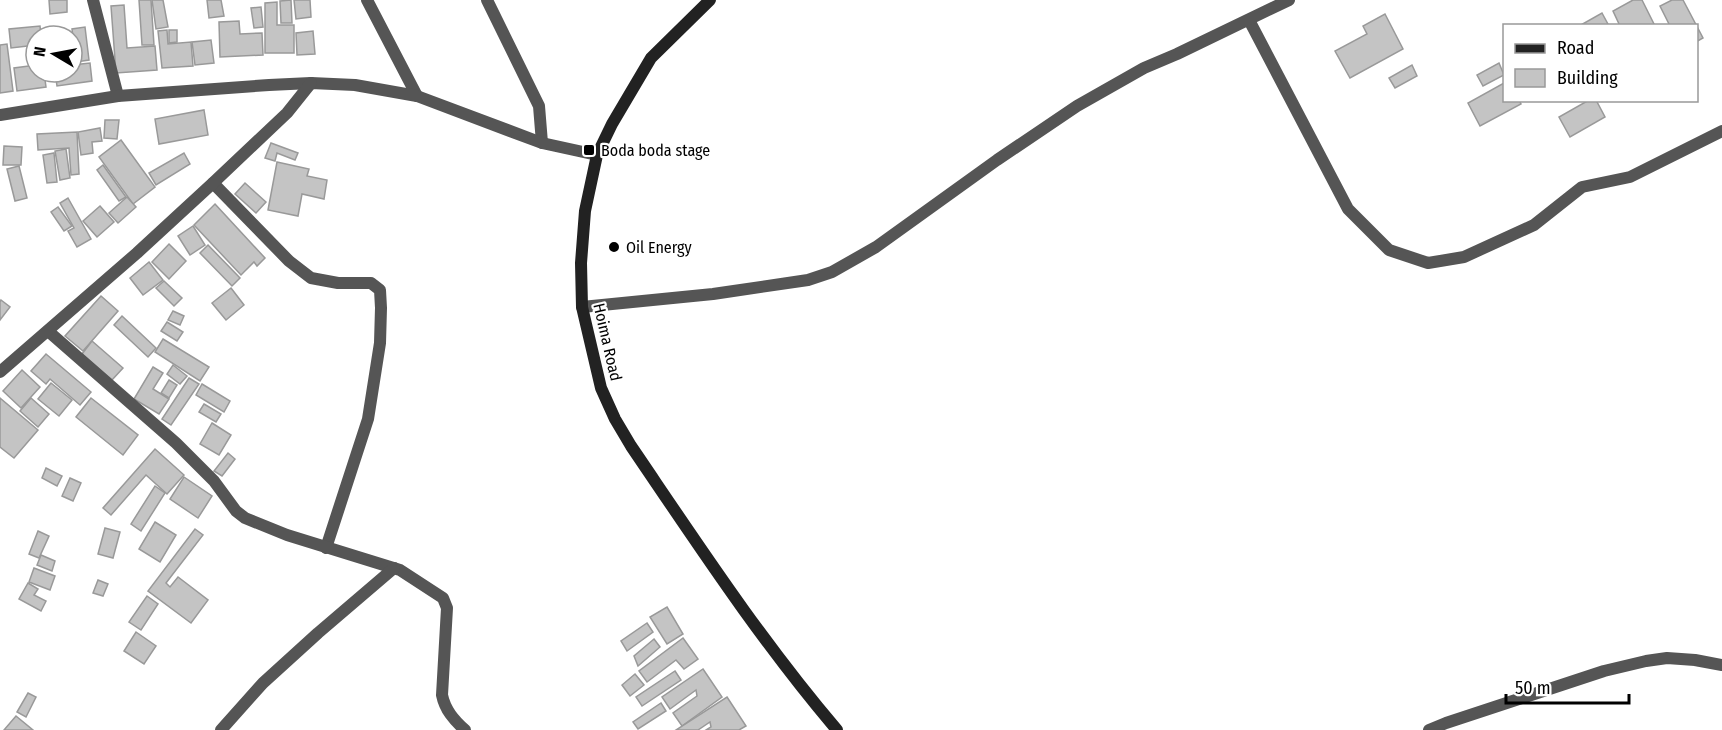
<svg xmlns="http://www.w3.org/2000/svg" width="1722" height="730" font-family="'Fira Sans Condensed',sans-serif">
	<style>
		.building { fill: #c4c4c4; stroke: #999; stroke-width: 1.5 }
		.lines { fill: none; stroke-linecap: round; stroke-linejoin: round }
		.minor { stroke: #555; stroke-width: 12 }
		.secondary { stroke: #222; stroke-width: 12 }
		.poi-dot { fill: #000; stroke: #fff; stroke-width: 2 }
		.labels { text-anchor: middle; stroke-width: 4.5; stroke-linejoin: round; paint-order: stroke }
		.poi-label { font-size: 16px; fill: #000; stroke: #fff; text-anchor: start }
		.street-label { font-size: 16px; fill: #000; stroke: #fff }
	</style>
	<rect width="100%" height="100%" fill="#fff"/>
	<g class="building">
		<polygon points="49,0 67,0 67,12 50,14"/>
		<polygon points="139,0 151,0 154,45 142,45"/>
		<polygon points="152,0 163,0 168,27 156,29"/>
		<polygon points="207,0 221,0 224,16 209,18"/>
		<polygon points="291,0 292,23 281,23 280,1"/>
		<polygon points="294,0 310,0 311,17 296,19"/>
		<polygon points="1633,0 1642,0 1655,26 1620,26 1613,11"/>
		<polygon points="1672,0 1683,0 1703,38 1696,42 1696,26 1670,26 1660,6"/>
		<polygon points="277,2 277,25 294,25 294,53 265,53 265,3"/>
		<polygon points="124,5 127,48 155,46 157,70 116,73 111,6"/>
		<polygon points="261,7 263,27 254,28 251,8"/>
		<polygon points="1602,13 1609,26 1579,26"/>
		<polygon points="1385,14 1403,49 1350,78 1335,51 1367,34 1363,26"/>
		<polygon points="239,21 240,34 262,33 263,55 220,57 219,22"/>
		<polygon points="40,26 41,36 36,36 36,45 11,48 9,29"/>
		<polygon points="85,27 89,60 76,62 72,29"/>
		<polygon points="167,30 168,44 191,42 193,66 162,68 158,31"/>
		<polygon points="169,30 177,30 177,42 169,43"/>
		<polygon points="313,31 315,54 297,55 296,33"/>
		<polygon points="211,40 214,63 195,65 192,42"/>
		<polygon points="7,44 13,91 0,93 0,45"/>
		<polygon points="90,63 92,81 57,86 55,72 72,72 72,65"/>
		<polygon points="1499,63 1504,75 1483,86 1477,75"/>
		<polygon points="36,65 36,72 44,72 46,87 17,91 14,68"/>
		<polygon points="1412,65 1417,76 1395,88 1389,78"/>
		<polygon points="1504,83 1504,100 1519,100 1521,104 1480,126 1468,103"/>
		<polygon points="1589,100 1596,100 1605,117 1570,137 1559,117"/>
		<polygon points="204,110 208,135 159,144 155,119"/>
		<polygon points="105,120 119,120 117,139 104,138"/>
		<polygon points="100,128 102,141 92,142 93,153 81,155 78,132"/>
		<polygon points="77,132 79,174 71,175 69,148 38,150 37,134"/>
		<polygon points="121,140 155,187 133,204 99,157"/>
		<polygon points="271,143 298,153 295,160 277,153 275,161 265,158"/>
		<polygon points="4,146 22,147 21,165 3,165"/>
		<polygon points="66,149 70,178 60,180 55,151"/>
		<polygon points="54,153 57,182 47,183 43,155"/>
		<polygon points="184,153 190,164 156,185 149,173"/>
		<polygon points="277,162 309,169 307,176 327,180 324,199 302,194 298,216 268,210"/>
		<polygon points="103,165 126,197 119,201 97,170"/>
		<polygon points="19,166 27,198 15,201 7,169"/>
		<polygon points="245,183 266,202 256,213 235,194"/>
		<polygon points="127,197 136,207 118,223 109,213"/>
		<polygon points="68,198 91,239 77,247 68,231 74,228 60,203"/>
		<polygon points="215,204 265,258 257,266 254,262 241,275 194,225"/>
		<polygon points="100,206 114,222 97,237 83,221"/>
		<polygon points="58,207 72,226 64,231 51,212"/>
		<polygon points="193,226 205,245 190,255 178,236"/>
		<polygon points="169,244 186,261 169,279 152,262"/>
		<polygon points="208,245 240,278 232,286 200,253"/>
		<polygon points="149,262 163,280 143,295 130,278"/>
		<polygon points="164,281 182,298 174,306 156,288"/>
		<polygon points="231,288 244,305 226,320 212,303"/>
		<polygon points="101,296 118,311 83,351 65,336"/>
		<polygon points="1,300 10,307 0,320 0,302"/>
		<polygon points="173,311 184,316 180,325 168,320"/>
		<polygon points="122,316 156,348 148,357 114,325"/>
		<polygon points="167,322 183,332 177,341 161,331"/>
		<polygon points="163,339 209,367 200,381 155,352"/>
		<polygon points="92,341 123,368 112,380 82,354"/>
		<polygon points="46,354 91,392 80,405 50,379 46,384 31,371"/>
		<polygon points="173,365 187,376 180,384 167,374"/>
		<polygon points="153,367 163,373 153,389 169,399 159,414 134,399"/>
		<polygon points="22,370 40,387 21,408 3,391"/>
		<polygon points="189,378 199,384 171,425 162,419"/>
		<polygon points="169,380 177,385 169,398 161,393"/>
		<polygon points="51,383 72,400 59,416 38,399"/>
		<polygon points="202,384 230,401 224,412 196,395"/>
		<polygon points="0,398 38,430 14,458 0,447"/>
		<polygon points="31,398 49,414 38,427 20,411"/>
		<polygon points="91,398 138,435 123,455 76,417"/>
		<polygon points="204,404 221,414 216,422 199,412"/>
		<polygon points="212,423 231,435 219,455 200,444"/>
		<polygon points="155,449 184,475 167,494 146,475 111,515 103,508"/>
		<polygon points="228,453 235,459 222,476 214,471"/>
		<polygon points="46,468 62,476 57,486 42,478"/>
		<polygon points="184,477 212,496 198,518 170,499"/>
		<polygon points="70,478 81,483 73,501 62,496"/>
		<polygon points="155,486 165,493 141,531 131,524"/>
		<polygon points="155,522 176,535 160,562 139,549"/>
		<polygon points="105,528 120,532 113,558 98,554"/>
		<polygon points="195,529 203,535 166,583 170,587 178,577 208,600 191,623 148,591"/>
		<polygon points="38,531 49,536 39,558 29,554"/>
		<polygon points="41,555 55,561 52,571 37,565"/>
		<polygon points="34,568 55,576 50,590 29,582"/>
		<polygon points="98,580 108,584 103,596 93,593"/>
		<polygon points="28,583 38,589 34,595 46,601 41,611 19,599"/>
		<polygon points="147,596 158,604 141,630 129,622"/>
		<polygon points="667,607 683,634 667,644 650,617"/>
		<polygon points="647,623 653,632 627,651 621,641"/>
		<polygon points="136,632 156,646 144,664 124,651"/>
		<polygon points="683,638 698,659 684,669 676,660 647,682 639,671"/>
		<polygon points="654,639 660,647 638,666 634,656"/>
		<polygon points="703,669 722,697 682,726 673,713 697,696 696,690 670,709 662,697"/>
		<polygon points="675,671 681,680 642,706 636,697"/>
		<polygon points="635,674 644,685 630,696 622,685"/>
		<polygon points="28,693 36,697 26,717 17,712"/>
		<polygon points="727,697 746,726 739,730 706,730 711,727 710,722 698,730 676,730"/>
		<polygon points="661,703 666,711 638,729 633,722"/>
		<polygon points="16,716 33,730 4,730"/>
	</g>
	<g class="lines">
		<g class="minor">
			<polyline points="93,0 118,96"/>
			<polyline points="367,0 417,96"/>
			<polyline points="487,0 539,106 542,143"/>
			<polyline points="1249,20 1348,209 1389,250 1428,263 1464,257 1534,225 1582,187 1630,177 1722,131"/>
			<polyline points="0,115 118,96 269,85 311,83 355,85 417,96 542,143 597,155"/>
			<polyline points="213,183 289,261 311,278 338,283 371,283 380,290 381,308 380,343 368,419 326,548"/>
			<polyline points="582,307 713,294 808,280 832,272 876,247 997,160 1077,106 1144,68 1177,54 1289,0"/>
			<path d="M48,331l128,112 38,38 22,30 9,7 42,17 113,35 43,28 4,10 -5,87c3,15 12,25 23,35"/>
			<polyline points="0,372 137,253 213,183 287,113 311,83"/>
			<polyline points="221,730 263,683 318,633 394,568"/>
			<polyline points="1429,730 1446,723 1604,671 1646,661 1667,658 1695,660 1722,665"/>
		</g>
		<path class="secondary" d="M710,0l-59,58 -39,66 -15,31 -12,56 -4,52 1,44 19,81 14,31 16,27c66,97 130,195 206,284"/>
	</g>
	<g class="poi-dot">
		<rect x="583" y="144" width="12" height="12" rx="3"/>
		<circle cx="614" cy="247" r="6"/>
	</g>
	<g class="labels">
		<g class="poi-label">
			<text x="601" y="156">Boda boda stage</text>
			<text x="626" y="253">Oil Energy</text>
		</g>
		<g class="street-label">
			<text transform="translate(608 342) rotate(77)" y="6">Hoima Road</text>
		</g>
	</g>
	<rect x="1503" y="24" width="195" height="78" fill="#ffffff" stroke="#999999" stroke-width="1.5"/>
	<rect x="1515" y="44" width="30" height="9" fill="#222222" stroke="#999999" stroke-width="1.5"/>
	<text x="1557" y="54" font-size="18" fill="#000000">Road</text>
	<rect x="1515" y="69" width="30" height="18" fill="#c4c4c4" stroke="#999999" stroke-width="1.5"/>
	<text x="1557" y="84" font-size="18" fill="#000000">Building</text>
	<g transform="translate(54 54) rotate(280)"><circle r="28" fill="#ffffff" stroke="#999999" stroke-width="1.5"/>
	<path d="M0-4.5L10 22L0 15L-10 22Z" fill="#000000"/>
	<text y="-9" font-size="16" font-weight="bold" text-anchor="middle" fill="#000000">N</text>
	</g>
	<path d="M1506 694v9h123v-9" fill="none" stroke="#000000" stroke-width="3"/>
	<text x="1515" y="694" font-size="18" fill="#000000" stroke="#ffffff" stroke-width="4.5" paint-order="stroke">50 m</text>
</svg>
